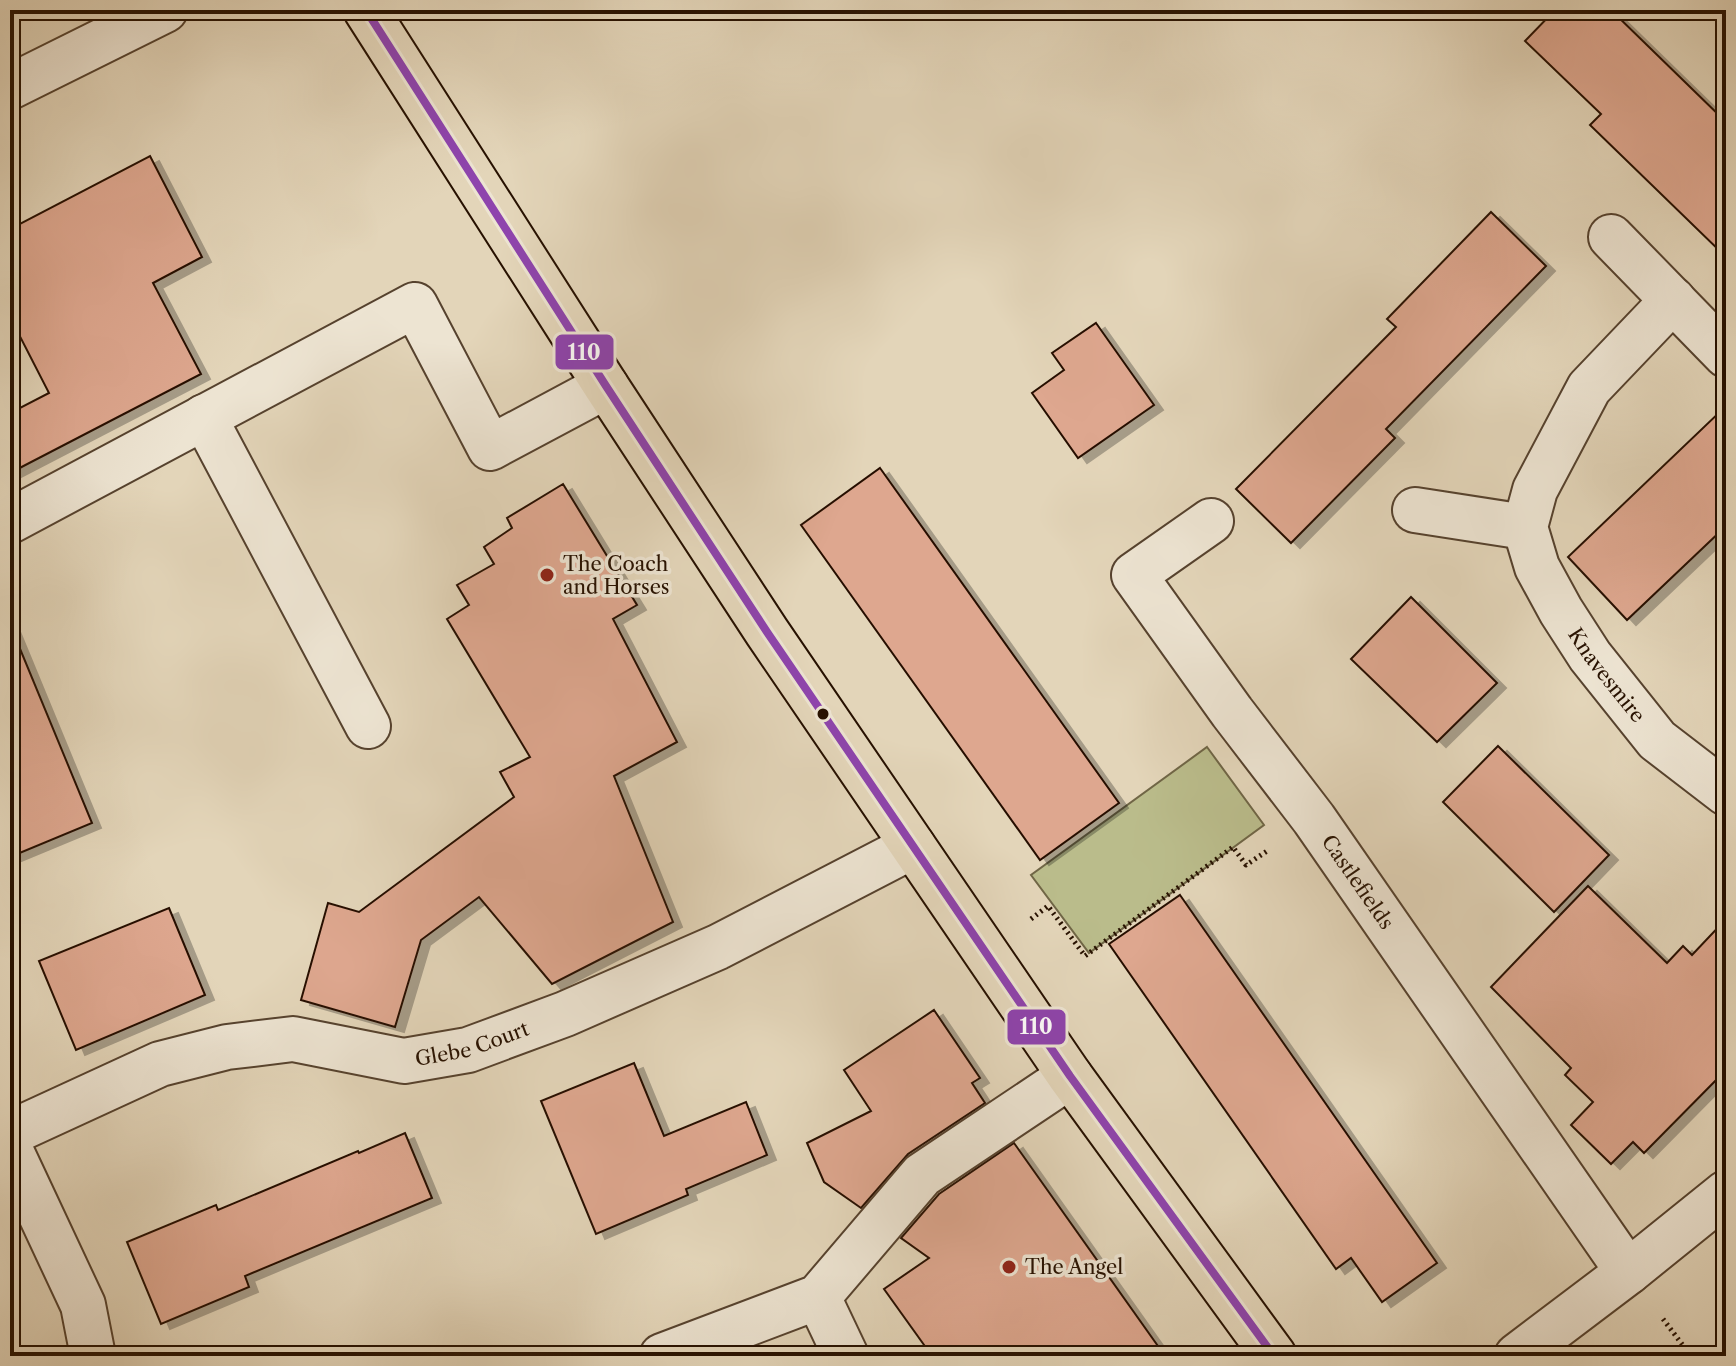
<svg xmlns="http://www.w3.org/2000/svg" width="1736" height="1366" font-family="'Libre Caslon Text',serif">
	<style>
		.green { fill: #babc8b; stroke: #706646; stroke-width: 2 }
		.building { fill: #dea78f; stroke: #271100; stroke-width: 2; filter: url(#shadow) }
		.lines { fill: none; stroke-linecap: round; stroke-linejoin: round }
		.minor-casing { stroke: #56422e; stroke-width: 48 }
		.major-casing { stroke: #271100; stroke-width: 48 }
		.path { stroke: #271100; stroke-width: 5; stroke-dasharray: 2 4; stroke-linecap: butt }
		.minor { stroke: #ede4d2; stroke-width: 44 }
		.major { stroke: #e3d5b9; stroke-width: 44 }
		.bus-1-casing { stroke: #ede4d2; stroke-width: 14 }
		.bus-1 { stroke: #8e44ad; stroke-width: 8 }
		.poi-dot { fill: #8f2418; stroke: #ede4d2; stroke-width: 3 }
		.bus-dot { fill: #271100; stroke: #ede4d2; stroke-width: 3 }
		.labels { text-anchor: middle; stroke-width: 7; stroke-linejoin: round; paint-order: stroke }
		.poi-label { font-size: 20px; fill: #271100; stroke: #ede4d2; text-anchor: start }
		.street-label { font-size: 20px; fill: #271100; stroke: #ede4d2 }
		.line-badge { stroke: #ede4d2; stroke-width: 3 }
		.badge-label { font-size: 22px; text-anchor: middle; font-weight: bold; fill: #fff }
	</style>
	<defs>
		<filter id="shadow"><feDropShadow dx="9" dy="5" stdDeviation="0" flood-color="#0004"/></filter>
	</defs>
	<rect width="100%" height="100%" fill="#e3d5b9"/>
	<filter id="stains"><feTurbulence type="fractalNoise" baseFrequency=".0025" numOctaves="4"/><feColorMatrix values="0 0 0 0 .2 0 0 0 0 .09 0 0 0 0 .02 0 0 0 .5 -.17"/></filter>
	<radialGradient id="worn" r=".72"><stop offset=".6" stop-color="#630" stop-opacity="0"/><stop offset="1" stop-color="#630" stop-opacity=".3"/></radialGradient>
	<polygon class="green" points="1207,747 1264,825 1089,953 1031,875"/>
	<g class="building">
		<polygon points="1555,10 1611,10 1726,122 1726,257 1590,125 1601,114 1525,41"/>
		<polygon points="150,156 202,257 153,283 201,374 10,473 10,413 49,393 10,317 10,229"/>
		<polygon points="1491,212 1546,266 1386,429 1395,438 1291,543 1236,489 1396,327 1387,319"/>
		<polygon points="1096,323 1154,405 1078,458 1032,393 1064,370 1052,353"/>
		<polygon points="1726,406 1726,526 1627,620 1568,557"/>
		<polygon points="880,468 1119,803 1040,860 801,525"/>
		<polygon points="563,484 637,605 613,619 677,742 614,776 673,922 552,984 479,897 421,940 395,1027 301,1000 328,903 359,912 514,797 500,772 530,757 447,619 469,605 457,585 494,564 484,547 512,528 507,518"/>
		<polygon points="1411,597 1497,683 1437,742 1351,659"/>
		<polygon points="11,627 92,823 10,857 10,628"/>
		<polygon points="1498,746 1609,855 1554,912 1443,802"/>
		<polygon points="1588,886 1667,963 1683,946 1692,955 1726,919 1726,1070 1644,1153 1633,1142 1611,1164 1571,1125 1593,1102 1565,1075 1571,1068 1491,987"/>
		<polygon points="1180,895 1437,1263 1382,1302 1351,1258 1336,1269 1109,944"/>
		<polygon points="169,908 205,995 76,1050 39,961"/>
		<polygon points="934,1010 980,1078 972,1083 985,1103 908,1154 861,1208 824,1182 807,1143 871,1111 844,1070"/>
		<polygon points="634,1063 664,1136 746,1102 767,1155 686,1189 688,1195 596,1234 541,1101"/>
		<polygon points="405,1133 432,1198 245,1276 249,1287 161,1324 127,1242 216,1205 218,1210 358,1151 359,1153"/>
		<polygon points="1014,1143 1165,1356 932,1356 884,1289 929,1258 901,1238 939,1194"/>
	</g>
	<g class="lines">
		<defs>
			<g id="minor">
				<polyline points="10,87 165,10"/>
				<polyline points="1611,237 1726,355"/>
				<path id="s1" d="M1673,300l-84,88 -54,102 -10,37 12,40 24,44 29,45 67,84 69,53"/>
				<polyline points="204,417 368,726"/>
				<polyline points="1415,510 1525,527"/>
				<polyline points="10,521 415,305 490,448 606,386"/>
				<path id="s2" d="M1211,521l-77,54 98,137 82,107 314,453"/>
				<path id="s3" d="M10,1133l150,-69 67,-17 66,-8 111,22 64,-11 97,-36 153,-67 195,-101"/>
				<polyline points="10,1149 83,1305 93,1356"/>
				<polyline points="818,1297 846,1356"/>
				<polyline points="662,1356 818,1297 922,1175 1070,1076"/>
				<polyline points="1517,1356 1628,1272 1726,1193"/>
			</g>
			<polyline id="major" points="366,10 606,386 767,632 1070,1076 1274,1356"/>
		</defs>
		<use href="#minor" class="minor-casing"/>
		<use href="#major" class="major-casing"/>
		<g class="path">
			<polyline points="1031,919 1048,906 1085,956 1233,847 1246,865 1267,851"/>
			<polyline points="1663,1319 1691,1356"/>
		</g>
		<use href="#minor" class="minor"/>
		<use href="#major" class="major"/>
		<defs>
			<polyline id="bus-1" points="366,10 606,386 767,632 1070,1076 1274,1356"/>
		</defs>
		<use href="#bus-1" class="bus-1-casing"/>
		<use href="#bus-1" class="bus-1"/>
	</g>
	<g class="poi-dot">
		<circle cx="547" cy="575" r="8"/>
		<circle cx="1009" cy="1267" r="8"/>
	</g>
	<circle class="bus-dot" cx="823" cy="714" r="7"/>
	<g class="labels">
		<g class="poi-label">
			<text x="563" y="571">The Coach<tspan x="563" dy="23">and Horses</tspan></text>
			<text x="1025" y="1274">The Angel</text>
		</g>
		<g class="street-label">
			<text dy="7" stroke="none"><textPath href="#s1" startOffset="446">Knavesmire</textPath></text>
			<text dy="7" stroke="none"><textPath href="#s2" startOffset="474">Castlefields</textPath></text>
			<text dy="7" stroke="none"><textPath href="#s3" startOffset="484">Glebe Court</textPath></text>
		</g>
	</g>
	<g class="line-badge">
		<rect x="554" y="333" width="61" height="38" rx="8" fill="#8e44ad"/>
		<rect x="1006" y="1008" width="61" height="38" rx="8" fill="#8e44ad"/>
	</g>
	<g class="badge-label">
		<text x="584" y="360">110</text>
		<text x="1036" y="1034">110</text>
	</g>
	<rect width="1736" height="1366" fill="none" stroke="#e3d5b9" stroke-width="40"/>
	<rect x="12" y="12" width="1712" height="1342" fill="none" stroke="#271100" stroke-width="4"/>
	<rect x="20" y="20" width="1696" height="1326" fill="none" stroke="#271100" stroke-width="2"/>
	<rect width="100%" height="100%" filter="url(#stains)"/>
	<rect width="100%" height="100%" fill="url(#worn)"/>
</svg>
